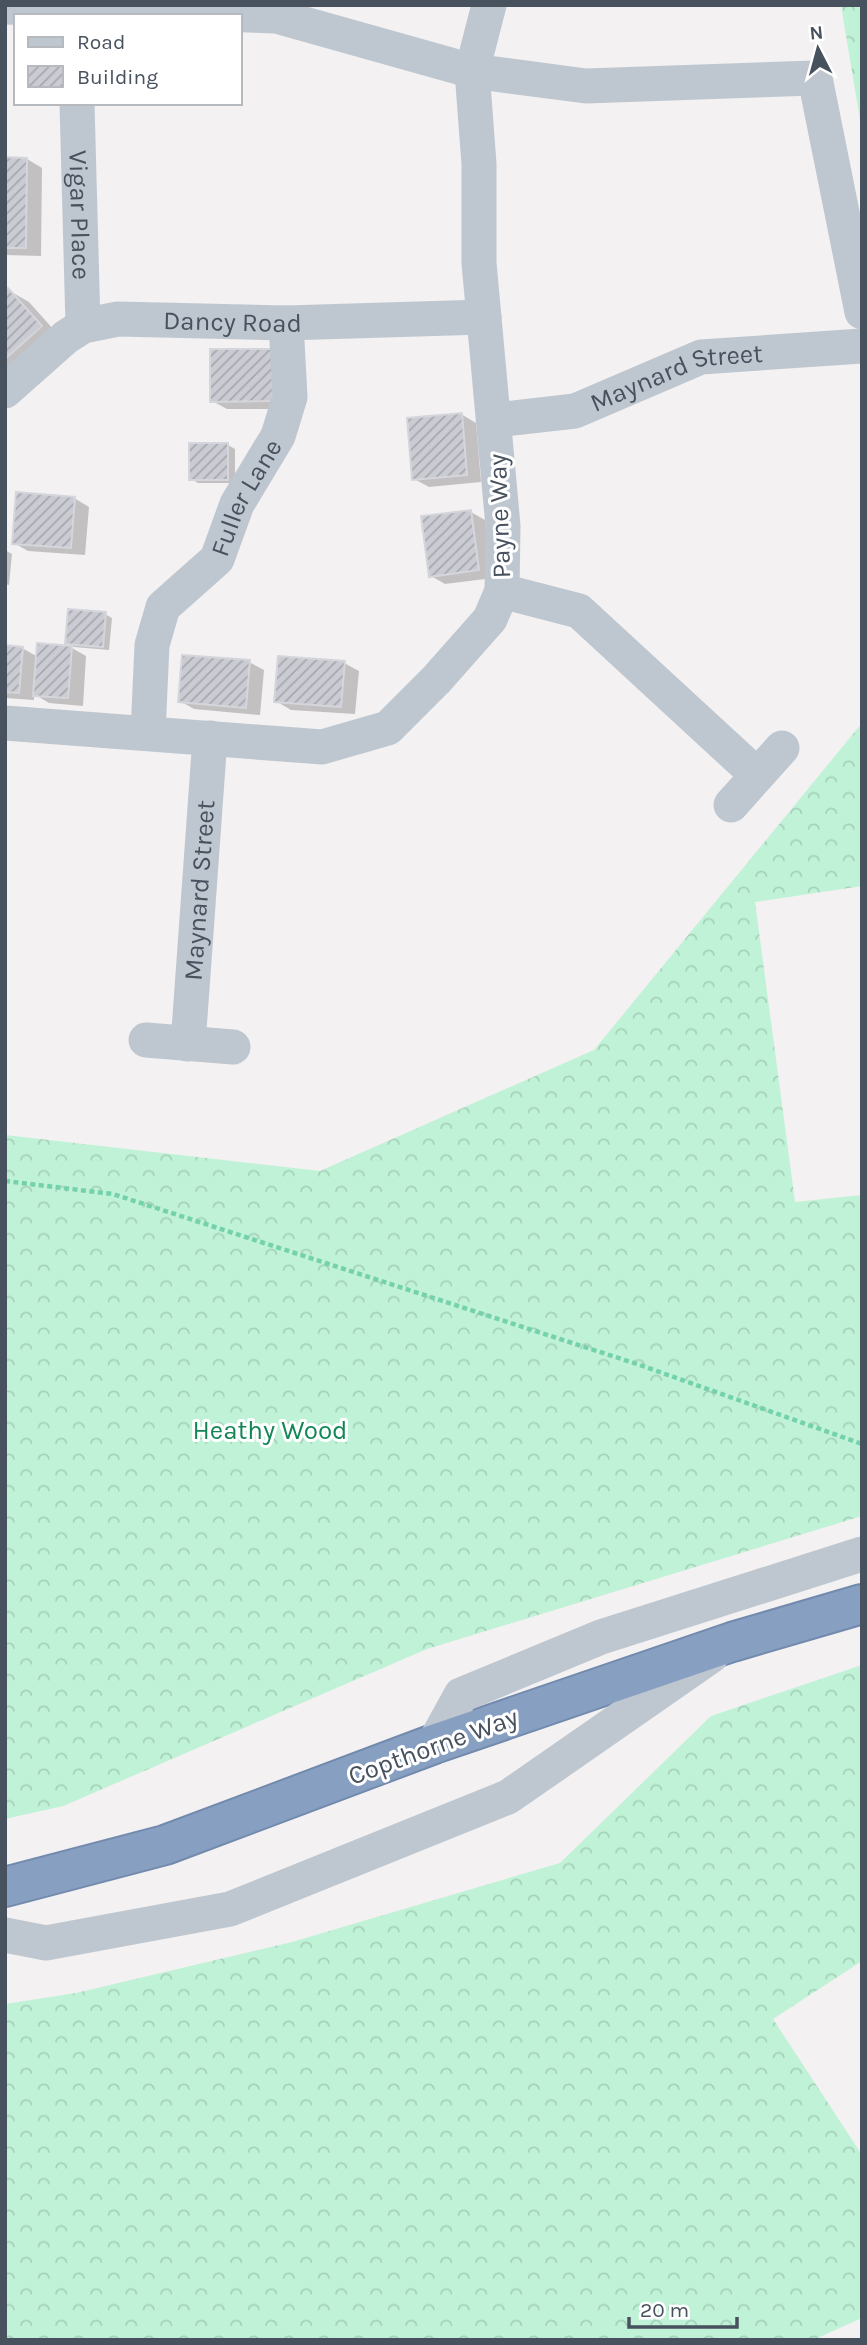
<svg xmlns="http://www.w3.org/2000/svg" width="867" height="2345" font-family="Karla,sans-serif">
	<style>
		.forest { fill: url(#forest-crowns) }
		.shadow { fill: #0003 }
		.building { fill: url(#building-hatch); stroke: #d5d6dc; stroke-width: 2 }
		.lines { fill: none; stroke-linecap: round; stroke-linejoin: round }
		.highway-casing { stroke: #728aad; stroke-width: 42 }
		.path { stroke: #75d1ab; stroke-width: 4.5; stroke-dasharray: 5 3.5; stroke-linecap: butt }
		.minor { stroke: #bec7d0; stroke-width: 35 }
		.highway { stroke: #879fc1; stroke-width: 38 }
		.labels { text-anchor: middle; stroke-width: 6; stroke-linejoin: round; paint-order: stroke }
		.street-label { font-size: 26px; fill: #48525f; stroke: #fff }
		.park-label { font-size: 26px; fill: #138655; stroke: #fff }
	</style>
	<defs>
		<pattern id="forest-crowns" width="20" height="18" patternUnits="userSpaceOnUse" patternTransform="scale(1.75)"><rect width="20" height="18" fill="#bff2d6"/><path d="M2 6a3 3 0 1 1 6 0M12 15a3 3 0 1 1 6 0" fill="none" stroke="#a6d1ba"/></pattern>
		<pattern id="building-hatch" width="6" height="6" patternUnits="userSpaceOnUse" patternTransform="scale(1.75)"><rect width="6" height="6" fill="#cbccd3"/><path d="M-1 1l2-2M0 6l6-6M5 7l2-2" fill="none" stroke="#a7a8ae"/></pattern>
	</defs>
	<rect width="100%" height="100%" fill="#f3f1f1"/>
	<g class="forest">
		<polygon points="841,5 862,5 862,132"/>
		<polygon points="862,723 862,886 755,902 795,1202 862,1195 862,1516 427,1649 63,1806 5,1819 5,1135 320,1171 594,1050"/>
		<polygon points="862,1665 862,1961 773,2019 862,2155 862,2318 813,2340 5,2340 5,2004 76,1993 292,1942 560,1863 711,1716"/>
	</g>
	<g class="shadow">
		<polygon points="5,159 27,159 42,168 41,256 5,255"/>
		<polygon points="8,290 29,302 62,339 5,390 5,293"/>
		<polygon points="212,351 287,409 227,409 212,401"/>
		<polygon points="461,414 476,423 481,482 429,487 414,479"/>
		<polygon points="228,445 235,449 235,483 198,483 191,479"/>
		<polygon points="74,498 89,507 85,555 28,551 14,543"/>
		<polygon points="471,512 485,520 493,578 445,584 431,576"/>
		<polygon points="5,550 12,554 9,585 5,584"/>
		<polygon points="105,614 112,618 109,650 74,647 67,643"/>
		<polygon points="5,647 22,648 38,657 72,648 86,656 83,706 49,703 34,694 34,700 5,698"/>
		<polygon points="249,662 264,670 260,715 194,709 180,701"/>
		<polygon points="344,663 359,671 355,714 291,710 276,701"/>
	</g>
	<g class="building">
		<polygon points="5,157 27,158 26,248 5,248"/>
		<polygon points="8,288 42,326 5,359 5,290"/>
		<polygon points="210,349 272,349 273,401 210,402"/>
		<polygon points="462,413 467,475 412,480 407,418"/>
		<rect x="189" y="443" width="39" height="37"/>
		<polygon points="16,492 75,497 71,548 12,544"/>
		<polygon points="471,510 479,570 429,577 421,516"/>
		<polygon points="68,609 106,612 103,647 65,644"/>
		<polygon points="37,643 72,646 68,698 33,696"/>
		<polygon points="5,645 23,647 19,693 5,692"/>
		<polygon points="182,655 250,660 246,708 178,702"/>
		<polygon points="278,656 345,661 341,707 274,702"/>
	</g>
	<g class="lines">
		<defs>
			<polyline id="highway" points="5,1887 165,1845 434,1744 732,1642 862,1604"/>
		</defs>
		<use href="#highway" class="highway-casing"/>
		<polyline class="path" points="5,1181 113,1194 640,1365 862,1444"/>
		<g class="minor">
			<polyline points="5,7 276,16 472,71 586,86 815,78 862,312"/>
			<path id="s1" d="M77,103l6,223"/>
			<path id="s2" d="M5,391l61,-54 17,-11 35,-7 168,4 198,-6"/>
			<path id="s3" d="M495,420l80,-9 126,-54 161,-11"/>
			<polyline points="502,591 579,611 757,775"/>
			<polyline points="5,723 322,747 388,728 436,680 490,619 502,591 503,526 479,263 479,164 472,71 489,5"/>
			<path id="s4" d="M148,733l4,-88 11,-38 54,-48 20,-55 41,-68 12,-39 -4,-74"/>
			<polyline points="731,805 782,748"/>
			<polyline points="146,1040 233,1047"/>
			<path id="s5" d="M188,1044l22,-306"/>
			<polyline points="434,1744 461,1695 601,1637 862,1554"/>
			<polyline points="5,1935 46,1943 230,1909 508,1797 711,1656"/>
		</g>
		<use href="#highway" class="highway"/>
	</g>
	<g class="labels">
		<g class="street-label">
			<text dy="9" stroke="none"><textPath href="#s1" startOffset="112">Vigar Place</textPath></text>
			<text dy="9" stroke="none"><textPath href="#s2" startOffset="252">Dancy Road</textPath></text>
			<text dy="9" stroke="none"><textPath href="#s3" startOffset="189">Maynard Street</textPath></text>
			<text dy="9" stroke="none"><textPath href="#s4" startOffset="268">Fuller Lane</textPath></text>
			<text transform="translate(499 516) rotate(-92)" y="9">Payne Way</text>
			<text dy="9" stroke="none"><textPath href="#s5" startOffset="154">Maynard Street</textPath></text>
			<text transform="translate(433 1746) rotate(-20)" y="9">Copthorne Way</text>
		</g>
		<g class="park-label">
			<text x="270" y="1439">Heathy Wood</text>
		</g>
	</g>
	<rect width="867" height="2345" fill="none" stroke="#48525f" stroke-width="14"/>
	<rect x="14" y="14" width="228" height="91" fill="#ffffff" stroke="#b6babf" stroke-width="2"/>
	<rect x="28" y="37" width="35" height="10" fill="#bec7d0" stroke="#b6babf" stroke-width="2"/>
	<text x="77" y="49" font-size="21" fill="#48525f">Road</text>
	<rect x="28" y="66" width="35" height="21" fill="url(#building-hatch)" stroke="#b6babf" stroke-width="2"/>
	<text x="77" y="84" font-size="21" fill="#48525f">Building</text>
	<g transform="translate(818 49) rotate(354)" stroke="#ffffff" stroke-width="5" paint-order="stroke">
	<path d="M0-5L12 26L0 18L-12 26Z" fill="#48525f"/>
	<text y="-10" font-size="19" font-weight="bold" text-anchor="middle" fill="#48525f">N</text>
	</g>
	<path d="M629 2317v10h108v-10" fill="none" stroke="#48525f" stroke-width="3.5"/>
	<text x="640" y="2317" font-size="21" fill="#48525f" stroke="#ffffff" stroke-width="5" paint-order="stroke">20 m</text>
</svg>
